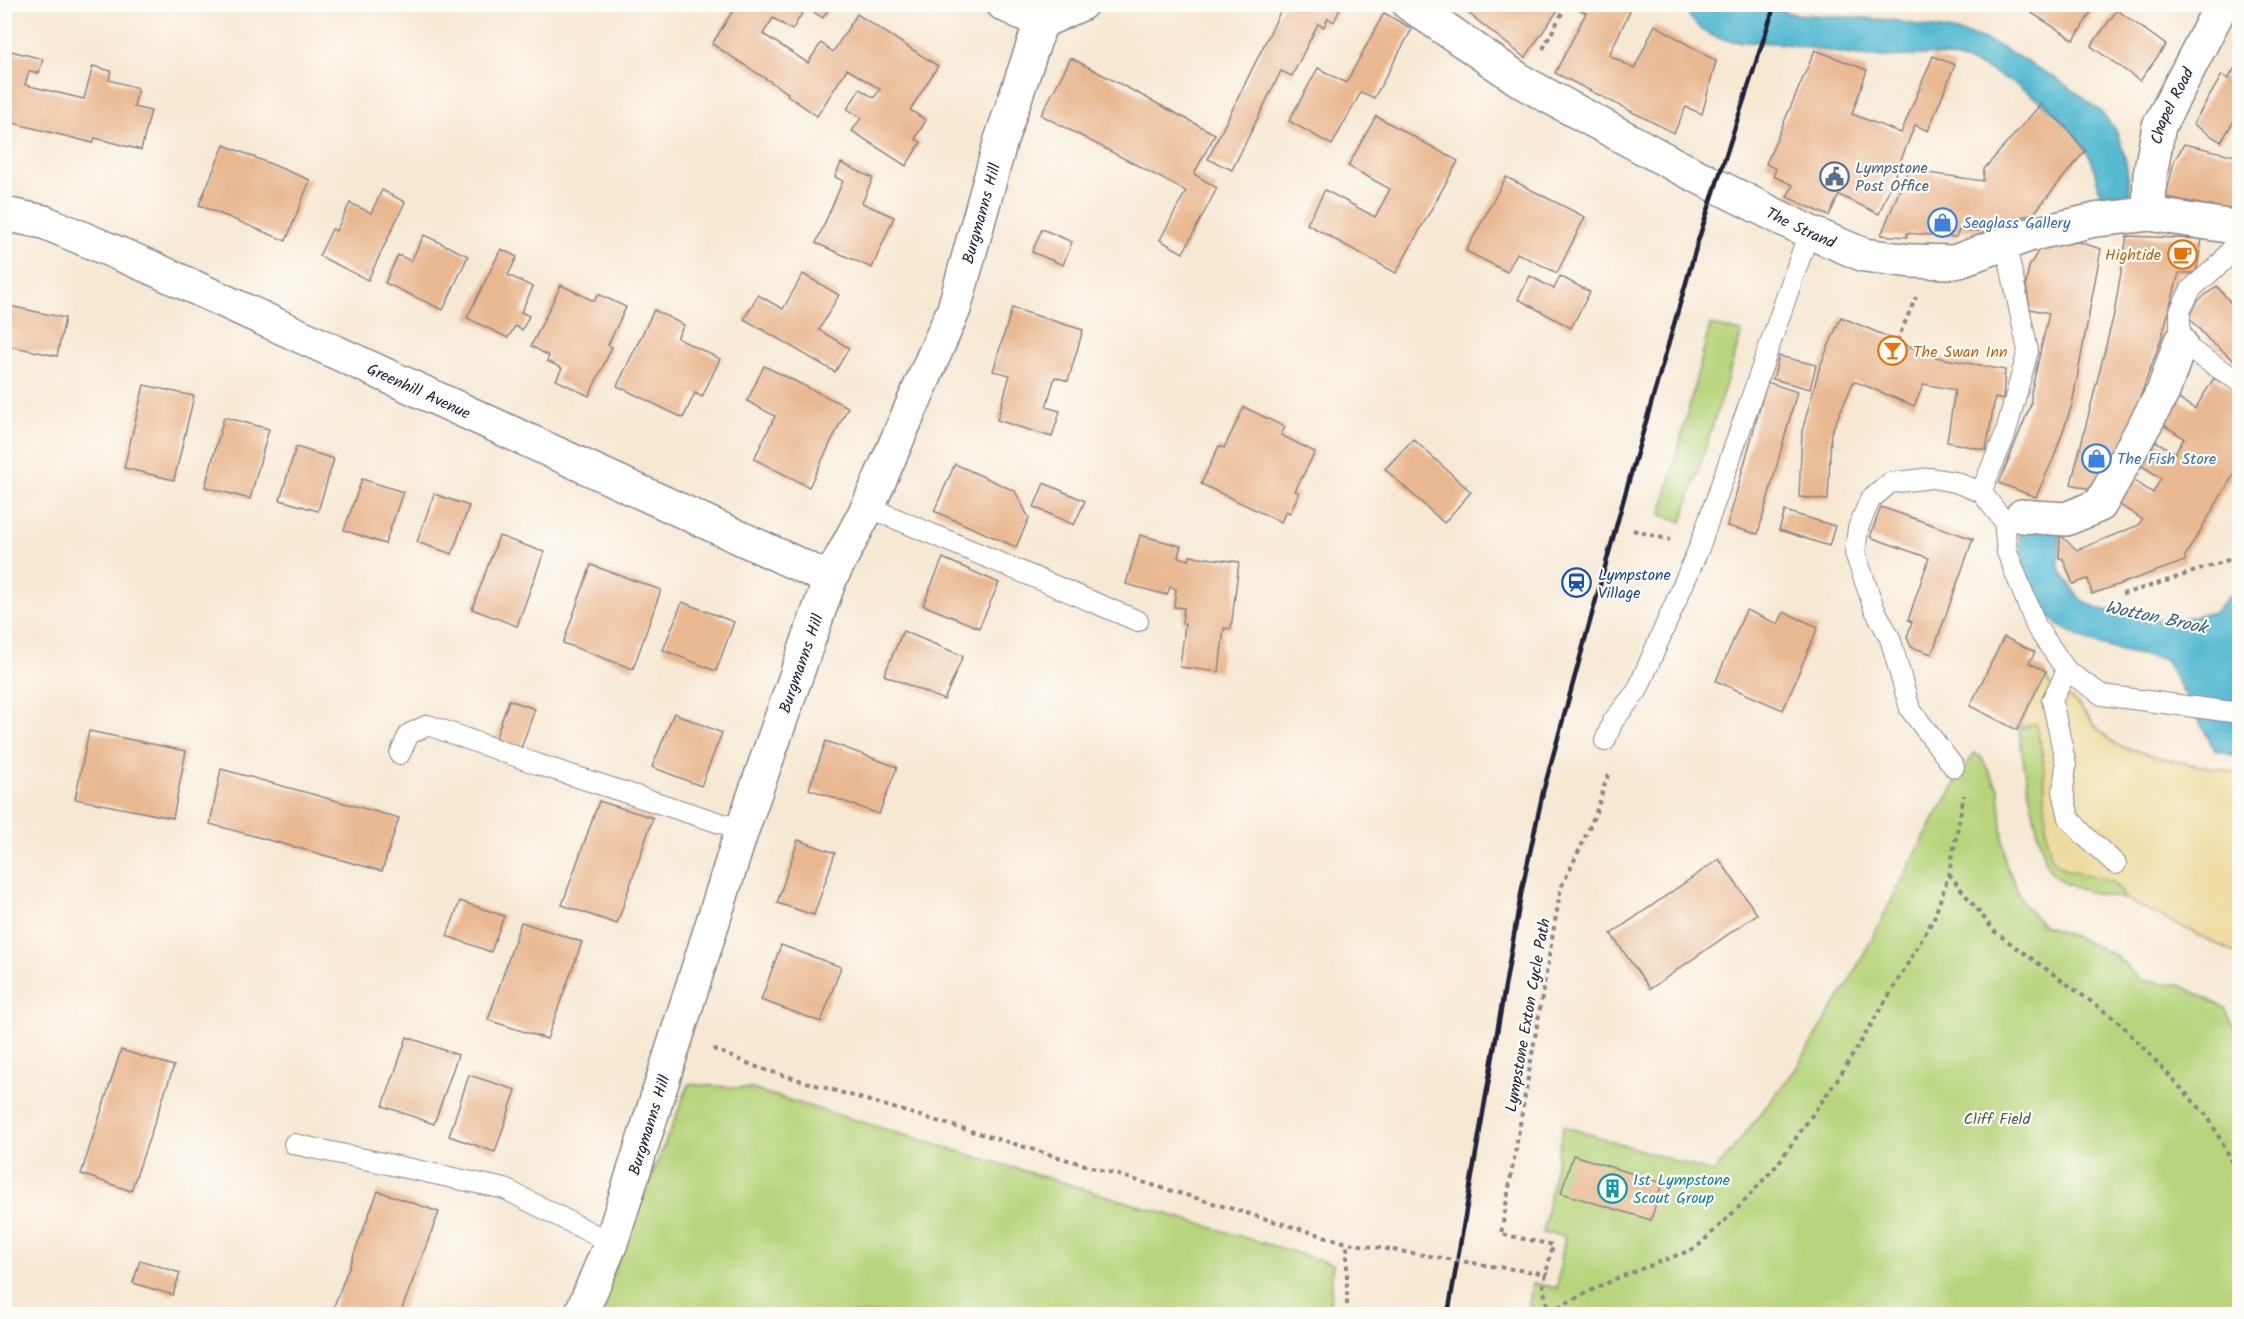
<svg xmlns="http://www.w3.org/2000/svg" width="2244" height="1319" font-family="Kalam,sans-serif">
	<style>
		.green { fill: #b7d47b; stroke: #6c7b5b; stroke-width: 1.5 }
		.sand { fill: #eeda9e; stroke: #887e6c; stroke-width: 1.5 }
		.water { fill: #54b9d2; stroke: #3b6e86; stroke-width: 1.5 }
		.building { fill: #e9b891 }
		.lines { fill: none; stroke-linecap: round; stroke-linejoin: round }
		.service-casing { stroke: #8c8587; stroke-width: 22 }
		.minor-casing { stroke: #8c8587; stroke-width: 36 }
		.path { stroke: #8c8587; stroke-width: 4; stroke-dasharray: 4.5 4.5; stroke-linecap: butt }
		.service { stroke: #fff; stroke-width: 20 }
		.minor { stroke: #fff; stroke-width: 33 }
		.rail { stroke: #22223b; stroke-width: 4.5 }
		.path-bridge { stroke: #8c8587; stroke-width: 4; stroke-dasharray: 4.5 4.5; stroke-linecap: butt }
		.labels { text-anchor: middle; stroke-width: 4.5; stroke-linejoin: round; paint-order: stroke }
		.street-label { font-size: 16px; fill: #22223b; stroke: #fdfcf7 }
		.service-label { font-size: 16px; fill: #4e5e75; stroke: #fdfcf7; text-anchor: start }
		.shop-label { font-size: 16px; fill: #366cbe; stroke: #fdfcf7; text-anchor: start }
		.food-label { font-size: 16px; fill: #c56008; stroke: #fdfcf7; text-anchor: end }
		.transit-label { font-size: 16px; fill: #164399; stroke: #fdfcf7; text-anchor: start }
		.park-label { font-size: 16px; fill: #4f574e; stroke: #fdfcf7 }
		.culture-label { font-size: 16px; fill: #0d838f; stroke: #fdfcf7; text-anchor: start }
		.water-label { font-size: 18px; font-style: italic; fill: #365e77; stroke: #fdfcf7 }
	</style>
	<rect width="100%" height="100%" fill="#fdfcf7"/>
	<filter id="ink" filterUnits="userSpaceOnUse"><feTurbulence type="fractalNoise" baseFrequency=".0167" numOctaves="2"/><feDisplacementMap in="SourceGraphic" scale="12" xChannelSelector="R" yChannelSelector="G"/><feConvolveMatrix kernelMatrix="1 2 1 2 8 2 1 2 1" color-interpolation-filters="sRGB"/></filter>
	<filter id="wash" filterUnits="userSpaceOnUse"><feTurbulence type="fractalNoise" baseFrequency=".008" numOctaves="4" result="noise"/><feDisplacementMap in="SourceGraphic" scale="24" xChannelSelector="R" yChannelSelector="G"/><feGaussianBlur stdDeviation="1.35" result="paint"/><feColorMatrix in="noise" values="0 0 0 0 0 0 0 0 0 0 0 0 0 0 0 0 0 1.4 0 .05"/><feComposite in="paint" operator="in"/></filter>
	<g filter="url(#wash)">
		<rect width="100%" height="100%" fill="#f6e8d3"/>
		<g class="green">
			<polygon points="1710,325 1742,332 1682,522 1661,515"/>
			<path d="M2036,723l8,42 3,73c18,12 72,44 78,61 -22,-5 -56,-7 -73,-26 -12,-13 -31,-122 -33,-144z"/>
			<polygon points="1974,753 1981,757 1999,790 2005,862 2024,905 2044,926 2078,938 2116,956 2141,980 2180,985 2225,1008 2239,1036 2239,1314 1528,1314 1532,1283 1557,1288 1565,1236 1543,1233 1563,1126 1714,1173 1795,1070 1848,984 1934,819"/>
			<polygon points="689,1084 752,1089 1333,1264 1329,1314 596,1314"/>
		</g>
		<path class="sand" d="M2044,674l14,21 15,4 27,32 17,14 47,14 75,14v182l-114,-56c-11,-32 -54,-17 -72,-40 -10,-13 -7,-71 -9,-91 -1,-15 -5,-30 -8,-45l-17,6z"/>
		<g class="water">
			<path d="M1682,5h78l33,9 98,6 77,14 27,10 62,35 23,16 20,16 17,21 8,25 6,38 -15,-1 -15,5c-3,-13 -5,-28 -10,-40 -26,-50 -101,-100 -157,-104 -20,-1 -40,3 -59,2 -34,-1 -66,-11 -99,-14 -43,-3 -70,5 -94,-38z"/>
			<path d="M2019,527l40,5v37l22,31 19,9 67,12 48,-9 14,-16 10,-8v169l-24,-7 -50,-91c-35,-5 -76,-13 -105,-33 -5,-3 -9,-9 -12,-13 -20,-25 -29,-54 -29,-86z"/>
		</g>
		<g id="blocks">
			<g class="building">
				<polygon points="737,4 753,4 761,9 764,4 832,4 823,18 806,7 792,30 773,18 763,34 808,63 821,43 833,52 857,14 938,66 910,110 926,120 915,139 921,142 906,166 852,131 861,118 847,109 860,89 874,98 880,89 847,69 817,116 787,95 788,93 712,44"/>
				<polygon points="1284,4 1342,4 1334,22 1328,18 1324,27 1318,24 1292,76 1281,71 1232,170 1208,159"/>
				<polygon points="1457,4 1514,4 1517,7 1518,4 1562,4 1525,58"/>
				<polygon points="1577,4 1619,4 1630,11 1609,55 1634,69 1655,25 1716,61 1702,114 1686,107 1674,133 1555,73 1586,13 1575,8"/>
				<polygon points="2030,4 2096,4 2074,40 2027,10"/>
				<polygon points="2117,10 2166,45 2140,81 2091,46"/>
				<polygon points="1384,13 1412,29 1374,98 1361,92 1332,145 1289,121 1318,68 1346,83"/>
				<polygon points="1815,50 1867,70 1852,114 1901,133 1933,56 1955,65 1928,131 1915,125 1879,214 1839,195 1829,216 1787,197 1793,185 1773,176 1776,169 1766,164"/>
				<polygon points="11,51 43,59 39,73 29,71 25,85 84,99 93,66 111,71 109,80 138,88 134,107 151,111 141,150 95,138 93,143 5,121 5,81"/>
				<polygon points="1071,58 1215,134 1194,174 1217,188 1183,253 1160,240 1186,191 1041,115"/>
				<polygon points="2240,60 2240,111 2221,142 2193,124 2222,75 2228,79"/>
				<polygon points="2041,104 2066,127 2085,151 2034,213 1977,231 1959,230 1956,237 1907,233 1907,237 1881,235 1908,170 1983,181 1984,169"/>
				<polygon points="1376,116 1458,161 1396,273 1307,224 1325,190 1375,217 1390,189 1348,166"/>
				<polygon points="2184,144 2240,157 2240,212 2166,197 2174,161"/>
				<polygon points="224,145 310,180 286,241 199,205"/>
				<polygon points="841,163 873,178 862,203 894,217 872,268 816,243 843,181 835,177"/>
				<polygon points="1506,177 1585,217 1557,273 1517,253 1507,272 1466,251"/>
				<polygon points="382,190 405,202 368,280 319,256 332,229 336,231 350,203 371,213"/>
				<polygon points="1042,229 1072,242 1063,265 1032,252"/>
				<polygon points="424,235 468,256 443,310 385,283 398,255 411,261"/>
				<polygon points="2127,236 2202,239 2196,273 2179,273 2162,336 2127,434 2100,492 2071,484 2114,314"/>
				<polygon points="2053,242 2079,242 2101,249 2072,405 2054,457 2036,497 1999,483 2031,404 2031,393 2049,313 2030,309 2026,285 2029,267 2038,251"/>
				<polygon points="501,249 517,257 508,275 533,287 521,312 529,316 522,330 515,326 508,338 467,318"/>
				<polygon points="803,274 839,295 819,330 849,348 835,372 744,319 758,295 783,309"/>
				<polygon points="1530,276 1554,289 1560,276 1590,292 1571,328 1518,299"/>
				<polygon points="561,285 594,301 598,294 626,307 608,345 612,347 589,396 556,380 562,368 547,361 549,356 531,346"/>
				<polygon points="2217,286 2234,307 2240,303 2240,357 2235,361 2209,340 2184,312"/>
				<polygon points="5,305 65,318 57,356 5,345"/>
				<polygon points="1012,308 1083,330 1068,381 1055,377 1046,407 1060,411 1052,437 997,420 1010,375 993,371"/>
				<polygon points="654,310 684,325 677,338 720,359 702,397 695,393 683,418 617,386"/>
				<polygon points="1841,317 1935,357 2005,370 2003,400 1995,398 1986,450 1947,442 1955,390 1924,384 1914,406 1854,381 1831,433 1828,500 1799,497 1802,431 1820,366"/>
				<polygon points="1779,356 1816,365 1810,389 1773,379"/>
				<polygon points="764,366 848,407 809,487 754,459 775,416 747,401"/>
				<polygon points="2214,378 2240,393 2240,464 2185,556 2185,561 2092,594 2088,579 2073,584 2063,559 2059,558 2060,535 2077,550 2139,525 2142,519 2112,500 2127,476 2153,493 2161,478 2136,462 2152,439 2175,453 2184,438 2159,422 2174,396 2195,409"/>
				<polygon points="1767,382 1797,392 1758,534 1727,526"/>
				<polygon points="144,385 194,396 174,480 124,468"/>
				<polygon points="1244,407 1285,427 1281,435 1315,452 1295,491 1299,493 1290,513 1286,511 1281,522 1201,484 1219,446 1224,448"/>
				<polygon points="224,417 269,429 250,499 205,487"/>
				<polygon points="1413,439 1471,492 1444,523 1385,469"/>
				<polygon points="296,447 334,459 318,511 280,500"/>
				<polygon points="955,464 1015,491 1029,518 1016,547 934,511"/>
				<polygon points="362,479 403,492 385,544 344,530"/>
				<polygon points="1044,483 1085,501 1074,525 1034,507"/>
				<polygon points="434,494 469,506 452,554 417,542"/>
				<polygon points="1881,507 1973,539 1932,654 1911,647 1907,637 1912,622 1908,620 1929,558 1870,537"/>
				<polygon points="1785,511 1835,526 1829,546 1779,530"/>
				<polygon points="1140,535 1181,546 1178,557 1189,560 1190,556 1239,562 1231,629 1224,628 1219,672 1180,667 1185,624 1182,623 1184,608 1174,607 1176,589 1170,587 1167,595 1126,584"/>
				<polygon points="499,536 544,552 517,626 472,609"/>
				<polygon points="943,558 999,583 979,628 923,605"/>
				<polygon points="591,565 661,590 633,669 563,643"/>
				<polygon points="682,602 734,622 716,671 663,650"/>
				<polygon points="1746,610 1778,624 1784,612 1818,627 1783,710 1716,681"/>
				<polygon points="903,631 963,656 944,700 884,675"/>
				<polygon points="2004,637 2035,652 2029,663 2046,671 2017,730 1970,706"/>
				<polygon points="509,700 535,709 520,751 494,742"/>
				<polygon points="674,713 722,733 701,786 652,767"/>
				<polygon points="89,731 186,751 173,818 75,799"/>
				<polygon points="826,741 897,767 879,814 809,789"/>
				<polygon points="221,769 399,818 382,871 210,824"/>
				<polygon points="599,801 653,818 617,924 562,905"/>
				<polygon points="798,840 835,853 814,915 777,903"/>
				<polygon points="1719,859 1757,914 1650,989 1611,934"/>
				<polygon points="460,901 504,916 491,952 447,936"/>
				<polygon points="521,922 582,942 547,1039 488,1020"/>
				<polygon points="781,945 841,967 821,1022 761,1000"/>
				<polygon points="407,1037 458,1055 434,1124 383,1106"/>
				<polygon points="121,1050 174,1066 131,1191 81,1174"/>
				<polygon points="469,1075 516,1090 495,1152 449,1136"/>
				<polygon points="1573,1155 1662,1183 1651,1220 1561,1193"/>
				<polygon points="378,1191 439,1212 400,1314 331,1314"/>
				<polygon points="140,1260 180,1273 173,1295 133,1283"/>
			</g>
		</g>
	</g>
	<g filter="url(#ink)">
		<use href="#blocks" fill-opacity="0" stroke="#8c8587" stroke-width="1.5"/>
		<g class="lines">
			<defs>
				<g id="service">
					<polyline points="2240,237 2222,262 2191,289 2180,311 2180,343 2240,382"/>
					<polyline points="1981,492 2005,435 2028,351 2006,245"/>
					<polyline points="868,507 1138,621"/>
					<polyline points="2067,671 2052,700 2066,765 2063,791 2069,818 2086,837 2116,864"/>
					<polyline points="1605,741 1613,721 1637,691 1699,548 1809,232"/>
					<polyline points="400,754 409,734 428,725 540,765 742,830"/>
					<polyline points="1954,767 1910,709 1890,638 1874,608 1855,553 1858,528 1870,500 1890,483 1931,478 1955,482 1981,492 2004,521 2007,552 2037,628 2067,671 2102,695 2240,713"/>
					<polyline points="294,1144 505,1189 611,1243"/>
				</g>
				<g id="minor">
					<polyline points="1003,4 1041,22"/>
					<path id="s1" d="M1409,4l115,79 153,83 132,66 55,23 47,6 43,1 75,-27 66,-15 54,-6 91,14"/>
					<polyline points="1041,22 1081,4"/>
					<path id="s2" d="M4,214l40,8 106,45 680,312"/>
					<path id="s3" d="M2149,214l1,-39 9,-49 63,-122"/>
					<polyline points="2022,516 2066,519 2100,505 2163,392 2180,343"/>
					<path id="s4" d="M581,1314l30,-71 131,-413 88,-251 38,-72 86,-198 47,-169 40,-118"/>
				</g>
			</defs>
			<use href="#service" class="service-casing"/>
			<use href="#minor" class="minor-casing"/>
			<g class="path">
				<polyline points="1543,49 1567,4"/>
				<polyline points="1897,341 1916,297"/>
				<polyline points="1633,530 1670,540"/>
				<polyline points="2122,594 2154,585 2240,556"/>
				<polyline points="1949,874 1995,932 2118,1021 2208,1117 2240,1176"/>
				<polyline points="713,1049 759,1068 1347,1243 1393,1250"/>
				<polyline points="1491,1266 1548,1274"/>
				<polyline points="1550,1311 1615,1279 1696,1248 1738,1208 1777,1165 1841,1074 1896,984 1934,918 1949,874 1964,795"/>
				<polyline points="1347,1314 1347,1243"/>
				<path d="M1549,1314l-6,-28 10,-41 -52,-11 60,-347c13,-25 24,-49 35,-75 5,-13 7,-27 14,-40"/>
			</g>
			<use href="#service" class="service"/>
			<use href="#minor" class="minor"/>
			<polyline class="rail" points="1448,1314 1522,889 1543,792 1624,498 1698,241 1775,4"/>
			<polyline class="path-bridge" points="1393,1250 1491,1266"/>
		</g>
	</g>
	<defs>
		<symbol id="civic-ring" viewBox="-11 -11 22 22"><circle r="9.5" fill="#fdfcf7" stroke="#5c6f8a" stroke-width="1.5"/><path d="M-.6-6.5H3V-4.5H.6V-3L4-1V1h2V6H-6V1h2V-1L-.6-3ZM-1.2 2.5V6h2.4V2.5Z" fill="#5c6f8a"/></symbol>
		<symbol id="shop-ring" viewBox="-11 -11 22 22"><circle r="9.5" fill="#fdfcf7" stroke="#3f7fe0" stroke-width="1.5"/><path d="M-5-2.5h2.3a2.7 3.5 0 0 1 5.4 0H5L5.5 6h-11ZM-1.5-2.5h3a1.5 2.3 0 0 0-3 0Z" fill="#3f7fe0"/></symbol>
		<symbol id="cafe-ring" viewBox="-11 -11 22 22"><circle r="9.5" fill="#fdfcf7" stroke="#e8710a" stroke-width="1.5"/><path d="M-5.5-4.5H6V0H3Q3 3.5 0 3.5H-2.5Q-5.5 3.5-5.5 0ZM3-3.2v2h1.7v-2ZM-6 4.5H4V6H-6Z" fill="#e8710a"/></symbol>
		<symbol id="bar-ring" viewBox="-11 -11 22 22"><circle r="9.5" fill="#fdfcf7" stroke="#e8710a" stroke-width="1.5"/><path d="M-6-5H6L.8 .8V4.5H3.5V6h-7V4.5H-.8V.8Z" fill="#e8710a"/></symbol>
		<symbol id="station-ring" viewBox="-11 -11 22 22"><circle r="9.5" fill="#fdfcf7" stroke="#1a4fb4" stroke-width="1.5"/><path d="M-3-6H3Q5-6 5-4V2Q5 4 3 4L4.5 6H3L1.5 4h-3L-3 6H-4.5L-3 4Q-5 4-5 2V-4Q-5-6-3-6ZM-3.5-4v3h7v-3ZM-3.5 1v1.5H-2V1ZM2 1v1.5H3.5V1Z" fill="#1a4fb4"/></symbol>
		<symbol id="building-ring" viewBox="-11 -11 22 22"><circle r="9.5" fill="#fdfcf7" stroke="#0f9aa8" stroke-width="1.5"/><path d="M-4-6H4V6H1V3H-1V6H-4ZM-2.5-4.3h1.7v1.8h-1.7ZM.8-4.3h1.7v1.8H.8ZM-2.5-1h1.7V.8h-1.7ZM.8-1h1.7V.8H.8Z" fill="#0f9aa8"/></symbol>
	</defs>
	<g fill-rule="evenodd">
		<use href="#civic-ring" x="1818" y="160" width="33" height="33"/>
		<use href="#shop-ring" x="1926" y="206" width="33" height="33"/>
		<use href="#cafe-ring" x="2166" y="238" width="33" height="33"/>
		<use href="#bar-ring" x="1876" y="334" width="33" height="33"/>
		<use href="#shop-ring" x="2080" y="442" width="33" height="33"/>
		<use href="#station-ring" x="1560" y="566" width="33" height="33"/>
		<use href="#building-ring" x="1596" y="1172" width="33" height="33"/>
	</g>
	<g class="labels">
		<g class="street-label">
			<text dy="6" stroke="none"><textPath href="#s3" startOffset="112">Chapel Road</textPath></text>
			<text dy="6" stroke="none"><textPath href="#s4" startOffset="1173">Burgmanns Hill</textPath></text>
			<text dy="6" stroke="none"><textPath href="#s1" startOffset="452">The Strand</textPath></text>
			<text dy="6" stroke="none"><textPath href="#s2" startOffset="452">Greenhill Avenue</textPath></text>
			<text dy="6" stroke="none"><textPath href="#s4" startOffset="687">Burgmanns Hill</textPath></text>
			<text transform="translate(1527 1015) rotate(-80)" y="6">Lympstone Exton Cycle Path</text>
			<text dy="6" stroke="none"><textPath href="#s4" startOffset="201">Burgmanns Hill</textPath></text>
		</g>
		<g class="service-label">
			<text x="1855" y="173">Lympstone<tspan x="1855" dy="18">Post Office</tspan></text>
		</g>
		<g class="shop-label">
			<text x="1963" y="228">Seaglass Gallery</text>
			<text x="2117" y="464">The Fish Store</text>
		</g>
		<g class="food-label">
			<text x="2161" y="260">Hightide</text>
			<text x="1913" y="357" text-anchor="start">The Swan Inn</text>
		</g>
		<g class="transit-label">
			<text x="1598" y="580">Lympstone<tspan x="1598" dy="18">Village</tspan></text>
		</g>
		<g class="park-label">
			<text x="1997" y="1124">Cliff Field</text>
		</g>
		<g class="culture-label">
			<text x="1633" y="1185">1st Lympstone<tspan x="1633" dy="18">Scout Group</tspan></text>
		</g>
		<g class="water-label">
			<text transform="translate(2156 617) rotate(12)" y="6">Wotton Brook</text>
		</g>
	</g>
	<rect width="2244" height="1319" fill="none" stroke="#fdfcf7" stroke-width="24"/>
</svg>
